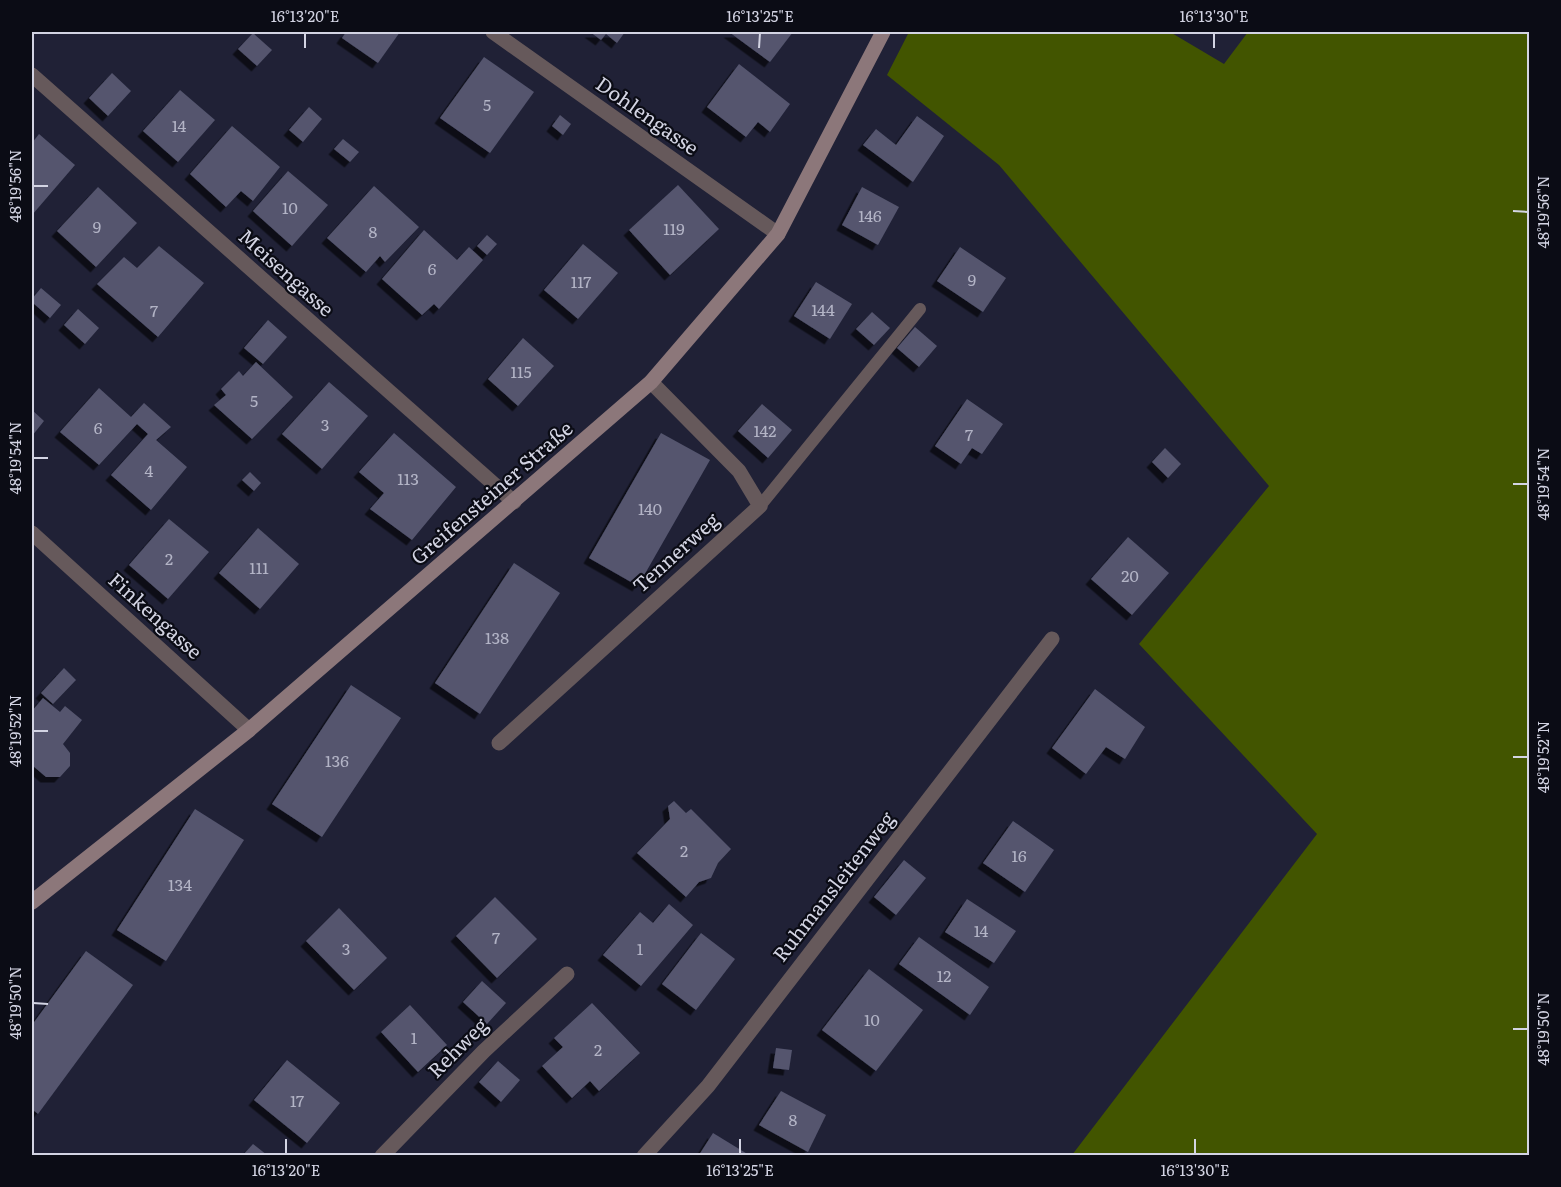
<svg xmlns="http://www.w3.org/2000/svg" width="1561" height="1187" font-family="Literata,serif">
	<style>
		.green { fill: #425500 }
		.building { fill: #54556e; filter: url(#shadow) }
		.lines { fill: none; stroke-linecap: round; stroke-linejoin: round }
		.lane { stroke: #66595b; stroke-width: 12 }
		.street { stroke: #66595b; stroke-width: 15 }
		.secondary { stroke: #8c777a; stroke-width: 15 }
		.ticks { fill: none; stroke: #d3d4e3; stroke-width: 2 }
		.labels { text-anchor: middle; stroke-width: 4.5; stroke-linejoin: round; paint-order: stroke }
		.number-label { font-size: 16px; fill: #b3b4c6 }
		.street-label { font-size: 20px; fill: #d3d4e3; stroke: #0b0c15 }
		.neatline { fill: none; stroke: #d3d4e3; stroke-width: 2 }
		.ticks-label { font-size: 15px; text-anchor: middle; fill: #d3d4e3 }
	</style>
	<defs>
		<filter id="shadow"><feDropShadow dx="-5.5" dy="5.5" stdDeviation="0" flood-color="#0009"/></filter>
	</defs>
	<rect width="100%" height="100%" fill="#202136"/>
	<polygon class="green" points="909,32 1170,32 1224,64 1248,32 1529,32 1529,1155 1072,1155 1317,834 1139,644 1269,486 999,165 887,75"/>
	<g class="building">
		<polygon points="346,32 400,32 378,63 342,38"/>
		<polygon points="590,32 625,32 617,43 606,34 601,40"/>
		<polygon points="729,32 793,32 770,62"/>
		<polygon points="253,33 272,50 257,66 238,49"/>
		<polygon points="484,57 534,92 490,153 440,118"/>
		<polygon points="739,64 790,104 770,132 758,122 746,137 707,107"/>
		<polygon points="112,73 131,91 108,116 89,98"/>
		<polygon points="180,90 215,120 178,162 143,131"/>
		<polygon points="309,107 322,119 303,142 289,130"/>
		<polygon points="560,115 571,124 563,135 552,126"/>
		<polygon points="917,116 944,136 913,182 863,145 876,129 896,145"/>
		<polygon points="232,126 280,167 253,201 241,191 226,207 190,174"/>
		<polygon points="39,134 75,165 32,215 32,143"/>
		<polygon points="343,139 359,152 350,162 334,149"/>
		<polygon points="288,171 328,205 292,246 253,211"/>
		<polygon points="678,185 719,229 670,275 629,230"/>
		<polygon points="374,186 419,227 385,262 380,256 366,272 327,238"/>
		<polygon points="98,187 137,223 96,267 57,231"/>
		<polygon points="862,187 899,207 878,245 842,225"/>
		<polygon points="424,230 457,260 469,247 483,260 439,309 434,304 422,315 382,279"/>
		<polygon points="487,235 497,244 487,255 477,246"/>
		<polygon points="583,244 618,273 578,319 544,290"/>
		<polygon points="159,246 204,283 158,337 97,284 124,257 137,268"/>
		<polygon points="960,247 1006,278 983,312 937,281"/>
		<polygon points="816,282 852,304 830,339 794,316"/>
		<polygon points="41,288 61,305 50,318 32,302 32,299"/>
		<polygon points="78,309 99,328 85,344 64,325"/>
		<polygon points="872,312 890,328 874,345 856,329"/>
		<polygon points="268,320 287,337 263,364 244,348"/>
		<polygon points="915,327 937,346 919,367 897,348"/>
		<polygon points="523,338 554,366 518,406 488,379"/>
		<polygon points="256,362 293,397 252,439 214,405 226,395 221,389 239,371 243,376"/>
		<polygon points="329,382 368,416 322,469 282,434"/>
		<polygon points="99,388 131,417 144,403 171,427 156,440 187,467 151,510 111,475 148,434 137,424 99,465 60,432"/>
		<polygon points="967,399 1003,424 982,454 972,448 961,464 935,446"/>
		<polygon points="762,404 792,430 768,458 738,431"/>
		<polygon points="32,410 44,421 32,436"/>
		<polygon points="394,433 456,487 412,540 370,509 384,493 359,472"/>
		<polygon points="661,433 710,460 638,586 589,558"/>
		<polygon points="1165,448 1181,464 1168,478 1152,462"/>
		<polygon points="250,472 261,483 254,491 242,480"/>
		<polygon points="169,519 209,552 168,599 129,565"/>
		<polygon points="258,528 299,564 260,609 219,573"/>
		<polygon points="1128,537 1169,573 1132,615 1091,579"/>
		<polygon points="514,563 560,593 480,714 435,683"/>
		<polygon points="64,668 76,680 53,704 41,693"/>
		<polygon points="351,685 401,718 322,837 272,804"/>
		<polygon points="1095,689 1145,727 1125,759 1106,747 1086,774 1052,748"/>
		<polygon points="43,698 60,712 65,706 82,720 63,744 70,753 70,766 60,777 46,777 32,765 32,711"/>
		<polygon points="674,801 686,813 691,809 731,849 718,863 711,878 699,882 686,897 637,853 670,819 668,806"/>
		<polygon points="195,809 244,840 166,961 117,930"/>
		<polygon points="1013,821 1054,850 1025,892 983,863"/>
		<polygon points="904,860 926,878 896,915 874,897"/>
		<polygon points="495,897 537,939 497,978 456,936"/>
		<polygon points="967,899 1016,931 994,963 945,932"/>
		<polygon points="669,904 693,925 641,986 603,955 640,912 653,923"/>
		<polygon points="339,908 387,958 354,990 306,941"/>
		<polygon points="701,933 735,959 696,1010 662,984"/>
		<polygon points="919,937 989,987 970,1015 899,964"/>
		<polygon points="86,951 133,985 38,1114 32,1109 32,1025"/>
		<polygon points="869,969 923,1010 876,1071 822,1030"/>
		<polygon points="482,981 506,1003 487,1024 463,1002"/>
		<polygon points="592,1003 640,1053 599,1091 590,1081 572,1098 542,1066 563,1047 554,1038"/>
		<polygon points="410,1005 447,1045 418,1072 381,1032"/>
		<polygon points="776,1048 792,1050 789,1070 773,1068"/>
		<polygon points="287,1060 340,1103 307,1143 254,1100"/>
		<polygon points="498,1061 520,1080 501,1102 479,1082"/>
		<polygon points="781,1091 826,1115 808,1152 759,1125"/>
		<polygon points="713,1133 749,1155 699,1155"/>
		<polygon points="253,1144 267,1155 243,1155"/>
	</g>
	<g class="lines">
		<polyline class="lane" points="760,506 920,309"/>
		<g class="street">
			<polyline points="493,32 778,234"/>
			<polyline points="32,75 514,502"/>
			<polyline points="32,533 249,730"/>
			<polyline points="499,743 760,506 739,471 651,382"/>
			<polyline points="382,1156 484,1051 567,974"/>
			<polyline points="644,1156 708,1086 1052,639"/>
		</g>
		<polyline class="secondary" points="32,902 249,730 651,382 778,234 883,32"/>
	</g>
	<path class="ticks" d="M305,48v-15M759,48l1,-15M1214,48v-15M33,186h15M1513,211l15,1M33,458h15M1513,484h15M33,731h15M1513,757h15M33,1003l15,1M1513,1029h15M286,1154v-15M740,1154v-15M1195,1154v-15"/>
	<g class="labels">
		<g class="number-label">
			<text x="487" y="111">5</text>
			<text x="179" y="132">14</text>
			<text x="290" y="214">10</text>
			<text x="870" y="222">146</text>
			<text x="97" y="233">9</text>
			<text x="674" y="235">119</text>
			<text x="373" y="238">8</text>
			<text x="432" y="275">6</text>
			<text x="972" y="286">9</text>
			<text x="581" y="288">117</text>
			<text x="823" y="316">144</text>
			<text x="154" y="317">7</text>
			<text x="521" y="378">115</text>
			<text x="254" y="407">5</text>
			<text x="325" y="431">3</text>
			<text x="98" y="434">6</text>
			<text x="765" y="437">142</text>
			<text x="969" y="441">7</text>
			<text x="149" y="477">4</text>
			<text x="408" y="485">113</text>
			<text x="650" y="515">140</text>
			<text x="169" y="565">2</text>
			<text x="259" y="574">111</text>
			<text x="1130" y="582">20</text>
			<text x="497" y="644">138</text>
			<text x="337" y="767">136</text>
			<text x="684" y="857">2</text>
			<text x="1019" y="862">16</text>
			<text x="180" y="891">134</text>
			<text x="981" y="937">14</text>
			<text x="496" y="944">7</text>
			<text x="346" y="955">3</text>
			<text x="640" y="955">1</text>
			<text x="944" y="982">12</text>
			<text x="872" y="1026">10</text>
			<text x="414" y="1044">1</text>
			<text x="598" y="1056">2</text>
			<text x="297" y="1107">17</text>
			<text x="793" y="1126">8</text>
		</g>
		<g class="street-label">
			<text transform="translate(647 116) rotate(35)" y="7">Dohlengasse</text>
			<text transform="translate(286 273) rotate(42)" y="7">Meisengasse</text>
			<text transform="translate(492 493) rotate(-41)" y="7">Greifensteiner Straße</text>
			<text transform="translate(676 553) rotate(-42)" y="7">Tennerweg</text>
			<text transform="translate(155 616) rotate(42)" y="7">Finkengasse</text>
			<text transform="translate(834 887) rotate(-52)" y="7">Ruhmansleitenweg</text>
			<text transform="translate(458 1048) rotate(-45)" y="7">Rehweg</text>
		</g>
	</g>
	<rect width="1561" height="1187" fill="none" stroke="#0b0c15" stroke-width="66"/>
	<rect x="33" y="33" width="1495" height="1121" class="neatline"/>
	<g class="ticks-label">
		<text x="305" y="22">16°13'20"E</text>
		<text x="760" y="22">16°13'25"E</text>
		<text x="1214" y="22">16°13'30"E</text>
		<text transform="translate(16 186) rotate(-90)" y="5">48°19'56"N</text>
		<text transform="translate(1544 212) rotate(-90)" y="5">48°19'56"N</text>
		<text transform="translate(16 458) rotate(-90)" y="5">48°19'54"N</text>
		<text transform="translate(1544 484) rotate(-90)" y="5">48°19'54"N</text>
		<text transform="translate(16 731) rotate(-90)" y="5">48°19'52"N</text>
		<text transform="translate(1544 757) rotate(-90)" y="5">48°19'52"N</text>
		<text transform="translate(16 1003) rotate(-90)" y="5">48°19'50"N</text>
		<text transform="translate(1544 1029) rotate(-90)" y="5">48°19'50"N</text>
		<text x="286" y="1176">16°13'20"E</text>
		<text x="740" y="1176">16°13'25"E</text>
		<text x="1195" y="1176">16°13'30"E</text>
	</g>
</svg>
